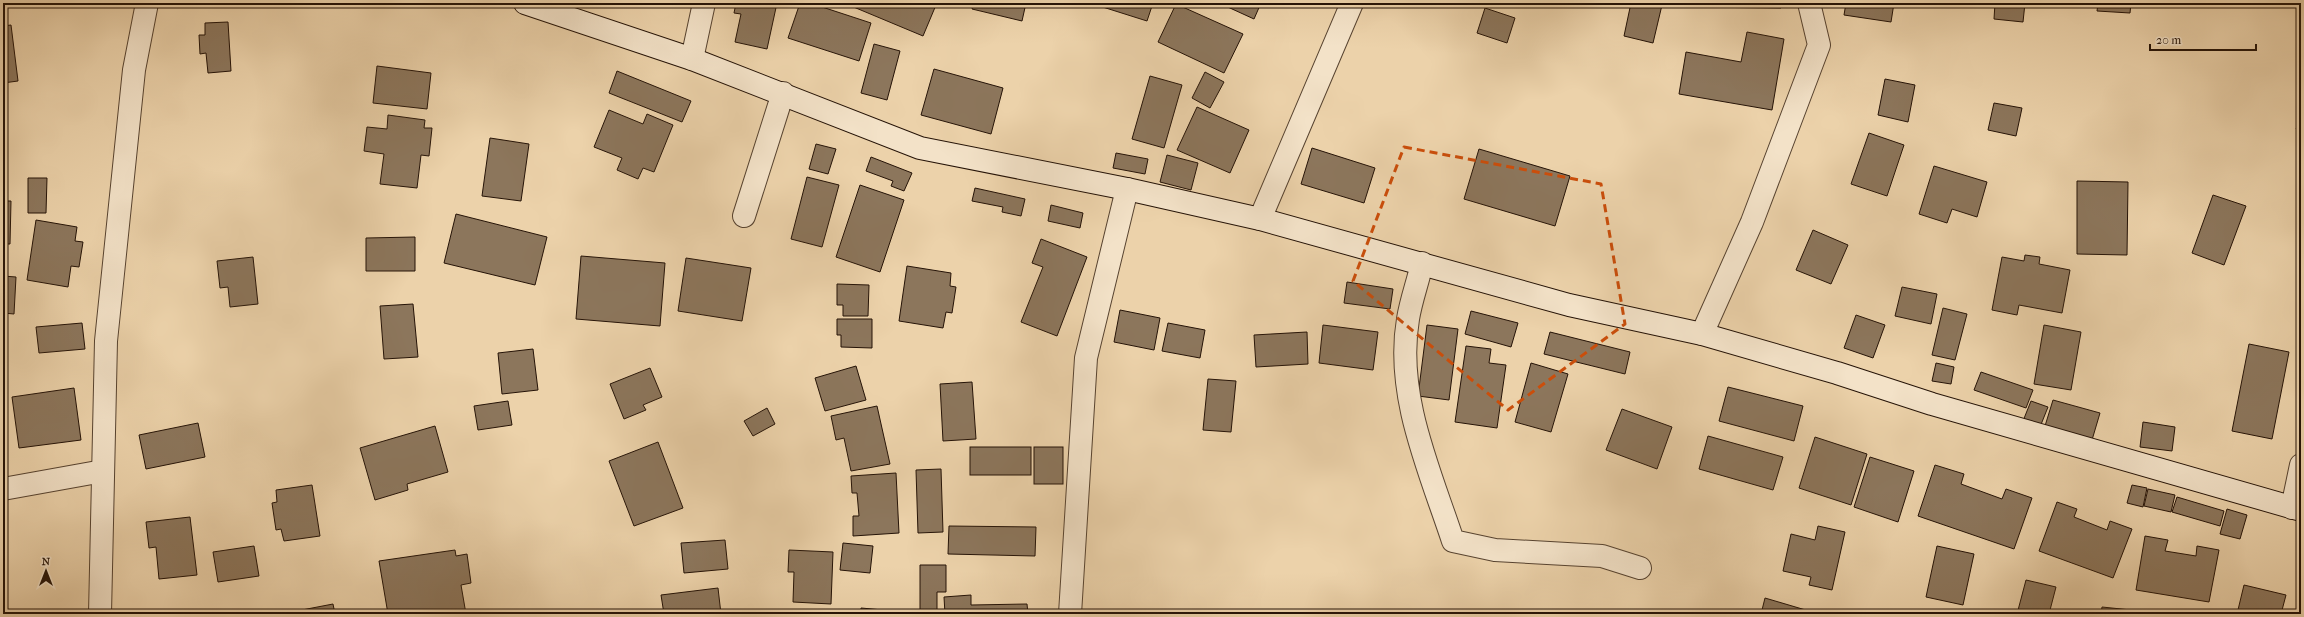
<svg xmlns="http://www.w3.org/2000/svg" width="2304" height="617" font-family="'IM FELL French Canon',serif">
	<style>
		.building { fill: #8c765c; stroke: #251307 }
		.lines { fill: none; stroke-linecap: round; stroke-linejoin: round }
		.street-casing { stroke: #574330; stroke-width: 24 }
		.secondary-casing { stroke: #251307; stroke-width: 24 }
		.street { stroke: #f3e2c8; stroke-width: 22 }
		.secondary { stroke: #f3e2c8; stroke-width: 22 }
		.marked { fill: none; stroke: #cb4e0b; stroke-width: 3; stroke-dasharray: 8 5; stroke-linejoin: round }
	</style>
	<rect width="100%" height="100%" fill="#ecd2aa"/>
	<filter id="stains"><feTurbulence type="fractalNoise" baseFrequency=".005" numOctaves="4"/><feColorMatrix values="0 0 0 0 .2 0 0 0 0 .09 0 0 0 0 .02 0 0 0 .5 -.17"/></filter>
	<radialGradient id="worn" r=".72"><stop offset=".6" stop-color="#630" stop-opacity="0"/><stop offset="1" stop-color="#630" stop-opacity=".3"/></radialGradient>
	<g class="building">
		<polygon points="736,3 777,3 767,49 735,42 741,14 734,13"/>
		<polygon points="800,3 810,3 871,23 859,61 788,38"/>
		<polygon points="844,3 932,3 936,5 923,36"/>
		<polygon points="974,3 1026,3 1022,21 972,9"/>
		<polygon points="1090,3 1153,3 1147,21"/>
		<polygon points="1219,3 1261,3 1254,19"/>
		<polygon points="1631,3 1662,5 1653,43 1624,36"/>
		<polygon points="1688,3 1781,3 1781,8 1688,7"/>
		<polygon points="1846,3 1894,3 1891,22 1844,15"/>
		<polygon points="1995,3 2025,3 2023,22 1994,19"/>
		<polygon points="2098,3 2131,3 2130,13 2097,11"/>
		<polygon points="1176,4 1243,34 1224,73 1158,42"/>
		<polygon points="1485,8 1515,18 1507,43 1477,33"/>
		<polygon points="228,22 231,71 208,73 206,53 200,54 199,35 205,35 205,23"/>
		<polygon points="11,25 18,81 3,83 3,26"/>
		<polygon points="1747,32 1784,39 1772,110 1679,94 1686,52 1741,62"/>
		<polygon points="874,44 900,51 887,100 861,93"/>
		<polygon points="377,66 431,73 427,109 373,103"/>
		<polygon points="934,69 1003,88 991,134 921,115"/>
		<polygon points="617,71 691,101 682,122 609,93"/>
		<polygon points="1205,72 1224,82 1210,108 1192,98"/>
		<polygon points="1150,76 1182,85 1164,148 1132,139"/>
		<polygon points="1885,79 1915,85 1908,122 1878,115"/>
		<polygon points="1994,103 2022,108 2016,136 1988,130"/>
		<polygon points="1197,107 1249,130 1230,173 1177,150"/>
		<polygon points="609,110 643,124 647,114 673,125 654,172 643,168 638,179 617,170 622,158 594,147"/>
		<polygon points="388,115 425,120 424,128 432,128 429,156 421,155 417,188 380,184 384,154 364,151 367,127 387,129"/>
		<polygon points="2301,120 2301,131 2296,129"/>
		<polygon points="1869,133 1904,145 1887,196 1851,184"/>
		<polygon points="490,138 529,144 521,201 482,196"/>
		<polygon points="816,144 836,149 828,174 809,169"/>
		<polygon points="1312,148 1375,168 1364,203 1301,184"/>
		<polygon points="1479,149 1570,176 1555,226 1464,199"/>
		<polygon points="1116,153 1148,159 1145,174 1113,168"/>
		<polygon points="1167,155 1198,163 1191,190 1160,182"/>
		<polygon points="871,157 912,173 904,191 891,186 893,181 866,171"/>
		<polygon points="1934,166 1987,182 1977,217 1952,209 1947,223 1919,214"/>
		<polygon points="807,177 839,185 822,247 791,239"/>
		<polygon points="28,178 47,178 46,213 28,213"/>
		<polygon points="2077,181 2128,182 2127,255 2077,254"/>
		<polygon points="860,185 904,200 880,272 836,257"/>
		<polygon points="975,188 1025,199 1021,216 1002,212 1003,207 972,201"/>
		<polygon points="2213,195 2246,206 2224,265 2192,253"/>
		<polygon points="3,201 11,201 10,244 3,244"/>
		<polygon points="1051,205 1083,213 1080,228 1048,221"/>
		<polygon points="456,214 547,237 535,285 444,263"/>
		<polygon points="36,220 77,227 75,241 83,242 79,267 71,266 68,287 27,280"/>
		<polygon points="1813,230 1848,245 1831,284 1796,270"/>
		<polygon points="415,237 415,271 366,271 366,238"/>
		<polygon points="1041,239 1087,257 1057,336 1021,322 1043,267 1032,263"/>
		<polygon points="2025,255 2040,257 2039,264 2070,270 2062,313 2019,305 2017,315 1992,310 2002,257 2024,261"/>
		<polygon points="581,256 665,263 660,326 576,319"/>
		<polygon points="253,257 258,304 230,307 228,287 220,288 217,261"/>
		<polygon points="686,258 751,268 742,321 678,311"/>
		<polygon points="907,266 951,273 950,286 956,287 952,313 946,312 943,328 899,321"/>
		<polygon points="3,276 16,277 14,314 3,313"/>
		<polygon points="1347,282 1393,289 1390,309 1344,303"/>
		<polygon points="837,284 869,285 868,316 843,316 843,305 837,305"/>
		<polygon points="1902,287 1937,294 1931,324 1895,316"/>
		<polygon points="413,304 418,357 384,359 380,306"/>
		<polygon points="1943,308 1967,314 1955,360 1932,355"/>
		<polygon points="1120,310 1160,318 1154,350 1114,342"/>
		<polygon points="1471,311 1518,323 1511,347 1465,334"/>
		<polygon points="1856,315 1885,325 1873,358 1844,348"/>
		<polygon points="837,319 872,319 872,348 841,347 841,335 837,335"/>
		<polygon points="82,323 85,349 39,353 36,327"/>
		<polygon points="1168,323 1205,330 1200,358 1162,351"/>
		<polygon points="1323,325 1378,332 1373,370 1319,363"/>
		<polygon points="1427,325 1458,329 1449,400 1418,396"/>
		<polygon points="2044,325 2081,332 2071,390 2034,384"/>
		<polygon points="1307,332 1308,364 1256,367 1254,335"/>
		<polygon points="1550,332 1630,352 1625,374 1544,354"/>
		<polygon points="2249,344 2289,352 2272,439 2232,431"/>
		<polygon points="1466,346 1491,349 1489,363 1506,365 1497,428 1455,422"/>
		<polygon points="533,349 538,390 502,394 498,353"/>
		<polygon points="1531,363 1568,374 1551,432 1515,422"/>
		<polygon points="1936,363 1954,367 1951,384 1932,381"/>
		<polygon points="856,366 866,400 825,411 815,378"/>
		<polygon points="650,368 662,397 643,405 646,410 624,419 610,384"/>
		<polygon points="1981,372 2033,390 2026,408 1974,390"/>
		<polygon points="1208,379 1236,381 1231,432 1203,430"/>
		<polygon points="972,382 976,439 943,441 940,384"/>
		<polygon points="1728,387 1803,406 1794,441 1719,421"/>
		<polygon points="74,388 81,440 19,448 12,397"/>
		<polygon points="2053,400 2100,413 2092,440 2045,426"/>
		<polygon points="508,401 512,425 478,430 474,406"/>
		<polygon points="2031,401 2048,407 2040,427 2023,421"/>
		<polygon points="877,406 890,464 851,471 844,438 836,440 831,416"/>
		<polygon points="767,408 775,424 753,436 744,421"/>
		<polygon points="1622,409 1672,427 1657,469 1606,450"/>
		<polygon points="2143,422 2175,427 2172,451 2140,447"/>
		<polygon points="198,423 205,457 146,469 139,435"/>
		<polygon points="435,426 448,472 407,484 408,490 375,500 360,448"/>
		<polygon points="1708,436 1783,457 1773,490 1699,469"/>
		<polygon points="1815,437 1867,454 1851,505 1799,488"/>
		<polygon points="658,442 683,508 634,526 609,461"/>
		<rect x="970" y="447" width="61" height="28"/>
		<rect x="1034" y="447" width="29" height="37"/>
		<polygon points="1870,457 1914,471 1898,522 1854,507"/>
		<polygon points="1935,465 1964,474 1961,484 2002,499 2006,489 2032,498 2014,549 1918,516"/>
		<polygon points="941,469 943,532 918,533 916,470"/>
		<polygon points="896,473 899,533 853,536 853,516 859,516 857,493 852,493 851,476"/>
		<polygon points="312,485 320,536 284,541 281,529 276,530 272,503 277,502 276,490"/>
		<polygon points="2132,485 2147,488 2143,507 2127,503"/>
		<polygon points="2148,489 2175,495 2171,512 2144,506"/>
		<polygon points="2177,497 2224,511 2220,526 2172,512"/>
		<polygon points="2057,502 2077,509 2074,517 2107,530 2110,521 2132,529 2113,578 2039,551"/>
		<polygon points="2227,509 2247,515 2240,539 2220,534"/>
		<polygon points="190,517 197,575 159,579 156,547 149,548 146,522"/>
		<polygon points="949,526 1036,527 1035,556 948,554"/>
		<polygon points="1818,526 1845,532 1832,590 1809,585 1811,577 1783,571 1791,534 1815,540"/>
		<polygon points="2145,536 2168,540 2165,551 2196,556 2197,546 2219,550 2209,602 2136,590"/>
		<polygon points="725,540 728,569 684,573 681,543"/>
		<polygon points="843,543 873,546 870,573 840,570"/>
		<polygon points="254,546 259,576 218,582 213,552"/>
		<polygon points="1937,546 1974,554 1963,605 1926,597"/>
		<polygon points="455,550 456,556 467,554 471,583 461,585 466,614 388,614 379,561"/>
		<polygon points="789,550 833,552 831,604 793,602 794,572 788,572"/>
		<polygon points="920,565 946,565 946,592 937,592 937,614 920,614"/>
		<polygon points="2026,580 2056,587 2049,614 2017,614"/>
		<polygon points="2244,585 2286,595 2281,614 2237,614"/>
		<polygon points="718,588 721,614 664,614 661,595"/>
		<polygon points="971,595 971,605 1027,604 1028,614 945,614 944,597"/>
		<polygon points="1765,598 1809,611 1809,614 1761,614"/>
		<polygon points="333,604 335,614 281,614"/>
		<polygon points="2102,607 2131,610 2131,614 2101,614"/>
		<polygon points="861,608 894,611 893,614 861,614"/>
		<polygon points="187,611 187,614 165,614"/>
	</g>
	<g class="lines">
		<defs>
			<g id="street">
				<polyline points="692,59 704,3"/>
				<polyline points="744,216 783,93"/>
				<polyline points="1260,219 1352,3"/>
				<path d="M1422,263c-4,19 -11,37 -14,56 -13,76 22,152 45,222l42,9 107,6 38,12"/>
				<polyline points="1702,334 1752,222 1819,45 1809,3"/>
				<polyline points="3,489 103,471"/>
				<polyline points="2292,508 2301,465"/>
				<polyline points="100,614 106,341 134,70 147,3"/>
				<polyline points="1070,614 1086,358 1127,189"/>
			</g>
			<polyline id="secondary" points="525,3 692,59 920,148 1127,189 1260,219 1569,305 1702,334 1837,373 1932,404 2301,510"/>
		</defs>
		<use href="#street" class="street-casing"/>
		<use href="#secondary" class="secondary-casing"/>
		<use href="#street" class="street"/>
		<use href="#secondary" class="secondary"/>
	</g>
	<path class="marked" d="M1404,147l197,37 24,140 -117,86 -155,-129z"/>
	<rect width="2304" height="617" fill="none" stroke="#ecd2aa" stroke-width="16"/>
	<rect x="4" y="4" width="2296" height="609" fill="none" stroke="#251307" stroke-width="2"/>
	<rect x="8" y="8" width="2288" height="601" fill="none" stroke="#251307"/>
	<g transform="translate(46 571)" stroke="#f3e2c8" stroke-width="3" paint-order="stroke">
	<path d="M0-3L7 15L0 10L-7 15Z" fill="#251307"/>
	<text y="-6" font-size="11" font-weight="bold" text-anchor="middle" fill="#251307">N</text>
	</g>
	<path d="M2150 44v6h106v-6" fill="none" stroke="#251307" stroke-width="2"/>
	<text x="2156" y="44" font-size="12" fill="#251307" stroke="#f3e2c8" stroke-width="3" paint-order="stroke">20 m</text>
	<rect width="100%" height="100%" filter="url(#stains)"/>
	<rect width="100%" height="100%" fill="url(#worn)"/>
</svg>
